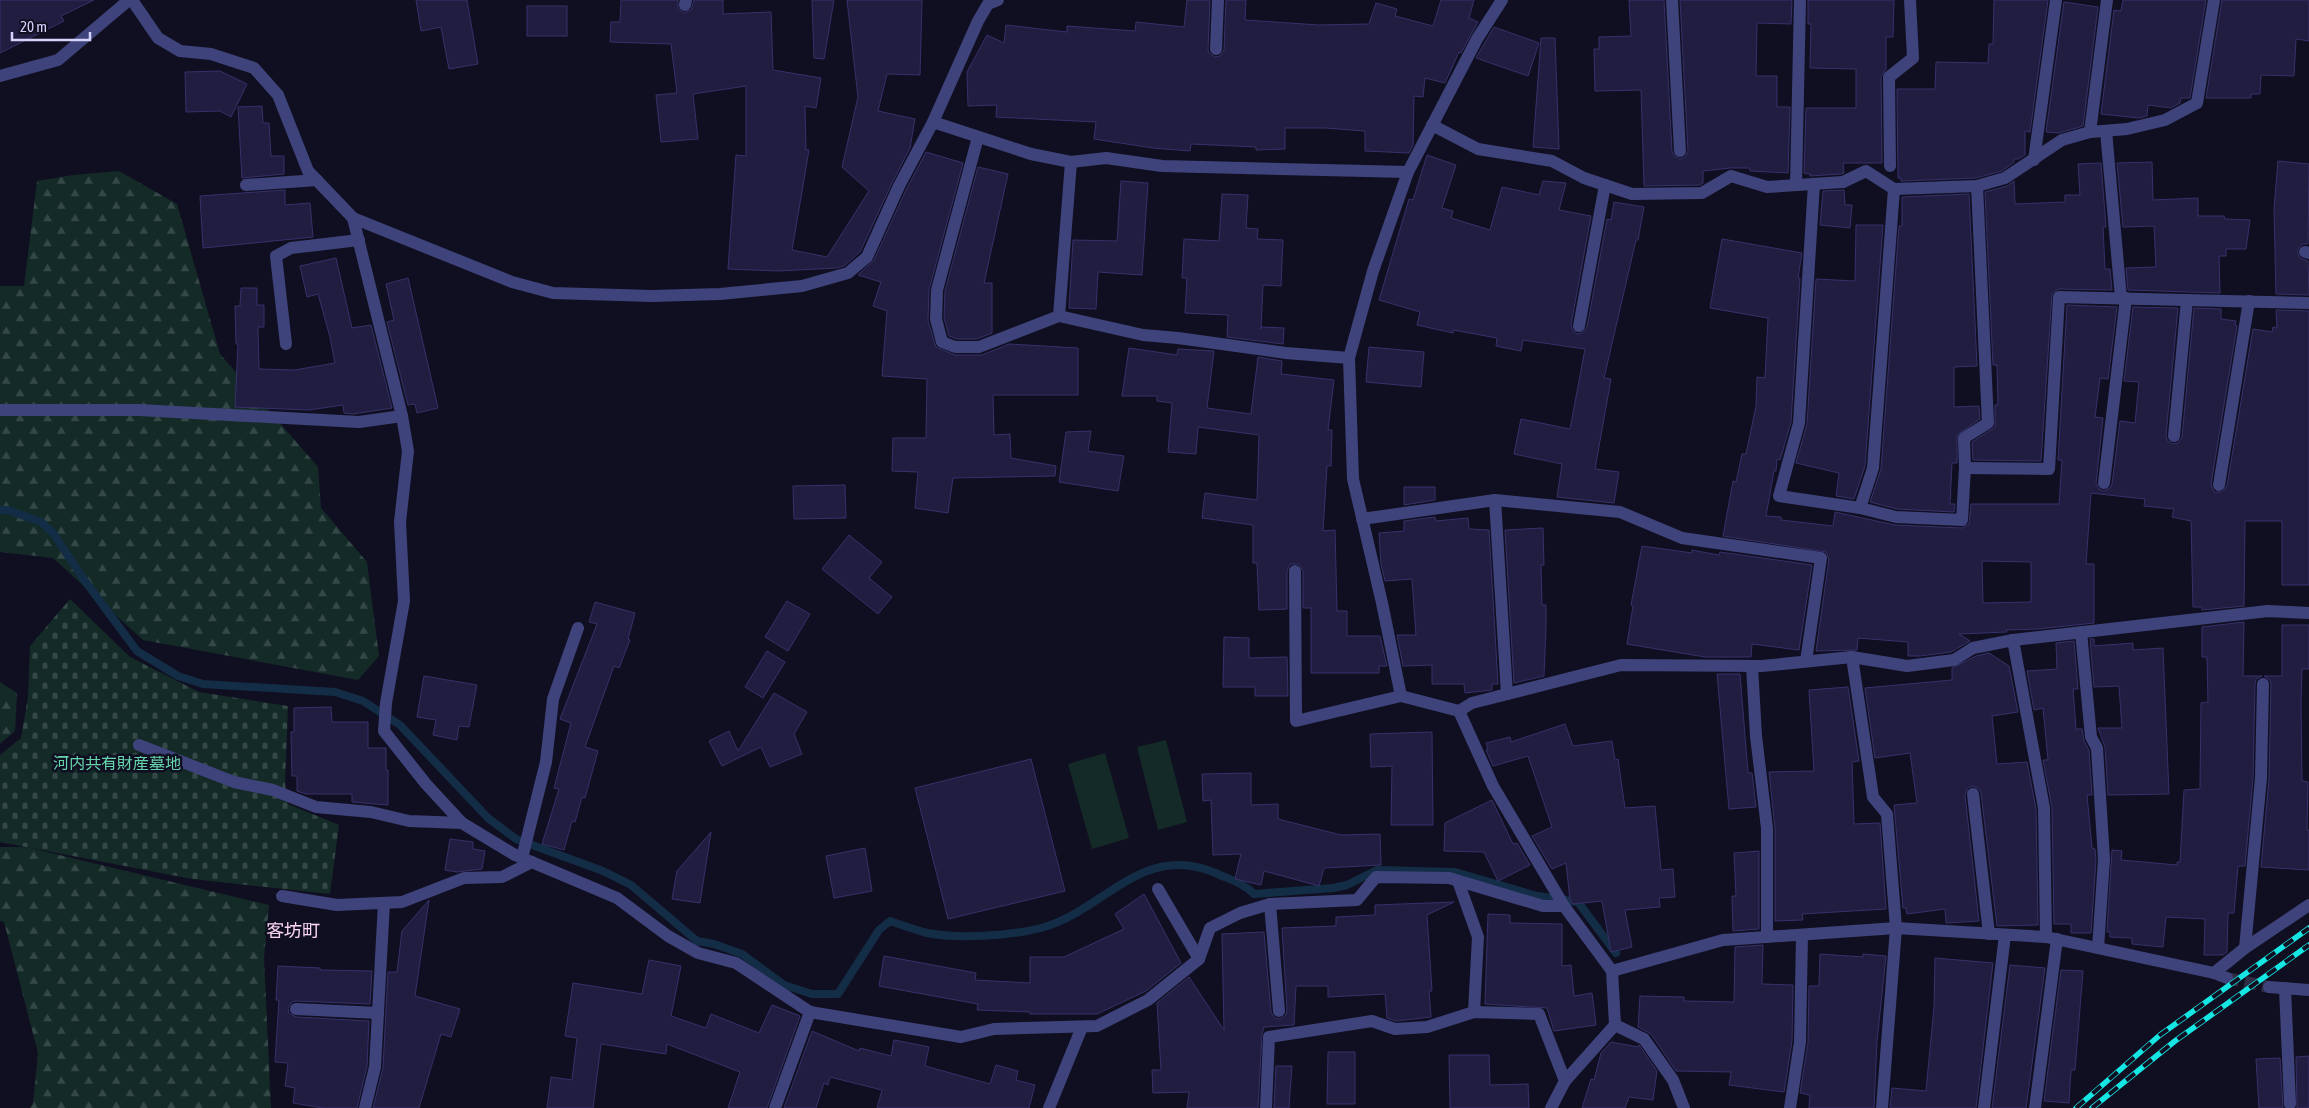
<svg xmlns="http://www.w3.org/2000/svg" width="2309" height="1108" font-family="'Asap Condensed','Noto Sans JP',sans-serif">
	<style>
		.forest { fill: url(#forest-firs) }
		.cemetery { fill: url(#cemetery-stones) }
		.pitch { fill: #132a27 }
		.lines { fill: none; stroke-linecap: round; stroke-linejoin: round }
		.stream { stroke: #142d46; stroke-width: 8 }
		.building { fill: #201d40; stroke: #36316a; fill-rule: evenodd }
		.minor-tunnel { stroke: #2d2c42; stroke-width: 12; stroke-dasharray: 12 6; stroke-linecap: butt }
		.minor { stroke: #3f437b; stroke-width: 12 }
		.rail-casing { stroke: #15e5e3; stroke-width: 5.5 }
		.rail { stroke: #100f21; stroke-width: 4; stroke-dasharray: 11; stroke-linecap: butt }
		.labels { text-anchor: middle; stroke-width: 5; stroke-linejoin: round; paint-order: stroke }
		.park-label { font-size: 16px; fill: #66d4ac; stroke: #100f21 }
		.neighbourhood-label { font-size: 18px; fill: #fbd5f1; stroke: #100f21 }
	</style>
	<defs>
		<pattern id="forest-firs" width="22" height="20" patternUnits="userSpaceOnUse" patternTransform="scale(1.25)"><rect width="22" height="20" fill="#132a27"/><path d="M5 1l3.5 6h-7zM16 11l3.5 6h-7z" fill="#344847"/></pattern>
		<pattern id="cemetery-stones" width="16" height="16" patternUnits="userSpaceOnUse" patternTransform="scale(1.25)"><rect width="16" height="16" fill="#132a27"/><path d="M2 7V4a2 2 0 0 1 4 0v3zM10 15v-3a2 2 0 0 1 4 0v3z" fill="#344847"/></pattern>
	</defs>
	<rect width="100%" height="100%" fill="#100f21"/>
	<g class="forest">
		<polygon points="119,171 177,204 220,354 318,467 321,508 367,562 379,656 358,680 143,640 53,558 0,552 0,286 24,286 37,181 73,175"/>
		<polygon points="0,682 17,693 15,731 0,744"/>
		<polygon points="0,847 26,847 269,905 264,958 271,1108 30,1108 33,1104 38,1053 4,922 0,921"/>
	</g>
	<polygon class="cemetery" points="70,599 130,657 199,692 288,706 285,783 288,804 339,825 330,894 192,879 0,842 0,755 21,738 28,697 30,646"/>
	<g class="pitch">
		<polygon points="1166,740 1187,822 1158,830 1137,747"/>
		<polygon points="1105,753 1129,838 1092,849 1068,764"/>
	</g>
	<g class="lines">
		<path class="stream" d="M0,510h8l33,12 12,11 32,48 52,70 41,25 25,8 132,8 28,9 37,24 88,93 28,21 87,32 28,14 66,56 17,3 28,10 42,31 28,9h26l41,-64 11,-9c12,4 25,9 37,12 31,6 83,3 114,-5 64,-17 101,-88 177,-54 13,6 27,10 36,20l79,-6 14,-3 30,-15 78,2 82,24 41,6 38,51"/>
	</g>
	<g class="building">
		<polygon points="0,0 94,0 61,16 64,21 0,53"/>
		<polygon points="416,0 467,0 478,64 449,69 441,27 421,31"/>
		<polygon points="621,0 678,0 678,8 684,13 691,10 694,0 723,0 723,14 771,12 773,70 821,78 816,108 805,106 806,150 809,150 792,250 827,257 869,191 842,167 858,97 847,0 922,0 920,75 887,74 878,111 915,119 910,148 892,183 860,252 844,266 836,268 778,271 728,269 736,155 746,156 746,86 693,94 698,139 661,142 656,95 677,93 671,44 610,42 611,22 620,22"/>
		<polygon points="812,0 834,0 824,59 814,58"/>
		<polygon points="1187,0 1210,0 1208,49 1209,53 1215,57 1220,56 1224,50 1226,0 1246,0 1245,20 1319,25 1369,24 1376,3 1397,9 1395,16 1433,26 1441,0 1474,0 1469,18 1478,22 1461,53 1459,52 1445,83 1425,78 1423,97 1414,96 1413,145 1409,153 1365,151 1365,131 1325,128 1285,128 1285,149 1256,150 1256,147 1191,144 1190,151 1153,148 1094,139 1096,122 996,117 997,105 968,106 967,72 987,35 1004,43 1006,25 1067,32 1067,26 1135,31 1136,22 1184,27"/>
		<polygon points="1629,0 1664,0 1672,151 1674,156 1680,159 1685,157 1688,151 1680,0 1792,0 1791,24 1757,23 1756,76 1777,76 1777,107 1790,107 1788,173 1750,171 1750,168 1730,168 1703,171 1703,183 1700,185 1644,186 1641,90 1595,91 1594,49 1599,49 1599,37 1631,36"/>
		<polygon points="1808,0 1894,0 1893,37 1886,37 1886,69 1881,77 1882,163 1843,163 1844,173 1841,174 1810,176 1810,174 1804,173 1806,108 1856,108 1856,69 1810,68 1811,24 1808,24"/>
		<polygon points="1994,0 2048,0 2030,132 2025,131 2025,155 2018,159 2014,159 2014,162 2002,171 1976,178 1901,181 1901,178 1898,178 1897,89 1935,89 1936,62 1988,63 1989,44 1993,44"/>
		<polygon points="2123,0 2206,0 2190,98 2181,98 2180,103 2171,108 2148,105 2147,116 2139,118 2101,114 2114,10 2121,11"/>
		<polygon points="2222,0 2309,0 2309,41 2296,39 2294,76 2261,75 2260,94 2251,94 2251,98 2206,98"/>
		<polygon points="2064,2 2098,7 2083,126 2059,133 2046,132"/>
		<rect x="527" y="6" width="40" height="30"/>
		<polygon points="1494,27 1539,43 1528,76 1476,58"/>
		<polygon points="1541,38 1555,38 1559,149 1533,147"/>
		<polygon points="220,71 247,84 231,117 220,111 186,112 185,72"/>
		<polygon points="262,106 263,123 269,123 271,156 284,156 284,174 242,178 238,107"/>
		<polygon points="926,152 963,163 929,290 928,321 936,347 955,355 982,355 1009,344 1078,348 1078,395 993,395 994,435 1010,434 1011,458 1056,466 1055,476 953,478 948,513 915,508 918,472 892,471 893,438 926,438 927,379 882,376 887,311 873,306 881,282 858,275 874,260 906,190"/>
		<polygon points="1427,155 1456,165 1442,208 1453,211 1451,218 1490,230 1502,187 1539,195 1543,181 1566,183 1559,210 1591,216 1571,325 1572,329 1577,334 1582,333 1587,327 1607,219 1611,220 1614,202 1644,207 1638,240 1636,240 1604,378 1611,379 1595,469 1619,472 1614,503 1557,497 1562,464 1514,454 1521,419 1570,429 1585,349 1523,340 1521,351 1496,346 1497,338 1453,330 1453,333 1417,325 1420,312 1379,300 1409,199 1413,200"/>
		<polygon points="2278,161 2309,164 2308,244 2302,244 2297,251 2300,258 2308,261 2309,295 2276,294 2274,209"/>
		<polygon points="2152,162 2153,200 2198,198 2198,216 2224,216 2225,219 2250,220 2246,249 2226,249 2226,256 2219,256 2220,293 2128,290 2126,268 2156,267 2154,226 2123,227 2117,163"/>
		<polygon points="2101,163 2106,227 2103,227 2105,269 2110,269 2112,290 2059,289 2052,293 2041,461 1973,460 1972,442 1995,427 1995,405 1998,405 1997,365 1993,365 1985,192 2007,186 2014,181 2015,204 2065,202 2065,195 2080,195 2078,164"/>
		<polygon points="978,167 1008,174 984,283 992,283 992,333 977,339 957,339 949,336 944,318 945,291"/>
		<polygon points="1121,181 1148,183 1142,275 1098,272 1096,309 1069,308 1073,240 1117,241"/>
		<polygon points="285,190 285,205 310,203 313,237 203,248 200,196"/>
		<polygon points="1844,190 1845,205 1852,205 1850,228 1820,225 1823,191"/>
		<polygon points="1222,194 1248,195 1246,228 1258,229 1257,239 1283,240 1281,286 1263,285 1261,329 1261,327 1284,328 1283,344 1227,337 1228,315 1185,313 1187,278 1182,278 1184,239 1219,241"/>
		<polygon points="1969,194 1977,366 1954,367 1954,407 1979,406 1980,419 1957,435 1957,463 1952,463 1950,504 1955,504 1954,512 1897,509 1870,502 1881,469 1899,226 1902,226 1902,197"/>
		<polygon points="1856,225 1883,225 1865,466 1854,499 1836,496 1839,473 1796,463 1807,424 1816,279 1855,281"/>
		<path d="M1722,239l80,14 -4,25h2l-9,144 -11,38 -3,-1 -1,12h-2l-8,45 15,1v3l52,6 2,-14 60,13 67,3 7,-4 2,-20h88l3,-44h-4l9,-155 50,2 -9,72 -8,-1 -5,39 8,1 -7,65 3,6 5,2 6,-3 2,-4 8,-63 15,2 4,-41 -15,-1 9,-74 45,1 -12,127 1,5 6,4 5,-1 4,-6 12,-129 27,1v10l15,2 -1,4 2,1 -26,158 3,8h8l5,-6 26,-157 19,3 1,-5 4,1 -1,-18 33,1v274h-27v-64h-37l-1,85 -42,4v-3h-9l-2,-86 -19,-4 2,-8 -30,-3 1,-7 -54,-6 -5,71h8v59l-56,6 -32,1 1,2 -48,2 11,7 -19,11 -31,4h-12v-14l-50,-4 -1,12 -41,1 13,-92 -3,-7 -103,-16 10,-55 3,1 6,-28h4l10,-48 1,-29 8,1 3,-60 -58,-10zM1982,561l49,1v40l-48,1z"/>
		<polygon points="336,258 352,328 371,325 392,408 353,414 344,413 343,405 309,410 235,407 238,344 236,344 235,306 240,306 241,288 257,288 257,305 264,305 264,327 258,327 259,369 295,370 335,363 330,337 318,294 307,297 300,266"/>
		<polygon points="408,278 438,408 417,413 415,404 408,405 387,322 394,320 386,284"/>
		<polygon points="1369,347 1424,352 1421,387 1366,382"/>
		<polygon points="1129,348 1177,355 1178,349 1214,351 1207,408 1251,414 1258,357 1282,361 1281,374 1334,380 1328,430 1332,430 1331,466 1327,466 1323,531 1335,530 1337,611 1347,611 1347,636 1380,636 1387,666 1379,666 1379,673 1311,673 1311,608 1303,608 1303,571 1299,564 1290,564 1287,571 1287,609 1259,610 1257,563 1253,563 1253,525 1202,518 1205,493 1257,500 1259,435 1198,427 1196,454 1168,452 1172,403 1157,401 1157,396 1122,396"/>
		<polygon points="1091,431 1088,451 1124,456 1118,491 1059,482 1066,432"/>
		<polygon points="845,485 846,518 794,519 793,486"/>
		<polygon points="1404,487 1435,487 1435,500 1404,505"/>
		<polygon points="1435,517 1436,521 1468,518 1469,529 1489,530 1498,684 1492,684 1492,690 1465,693 1464,684 1432,684 1432,665 1403,666 1397,635 1416,635 1412,579 1385,581 1381,564 1379,533 1404,531 1404,521"/>
		<polygon points="1543,528 1544,565 1541,565 1542,605 1546,605 1546,628 1544,676 1514,683 1505,530"/>
		<polygon points="849,535 882,562 869,578 892,597 878,614 822,569"/>
		<polygon points="1642,546 1692,553 1692,550 1719,555 1720,552 1812,565 1799,650 1752,644 1751,657 1705,657 1627,644 1633,606 1631,605"/>
		<polygon points="787,601 810,614 788,651 765,637"/>
		<polygon points="595,602 635,613 628,639 630,640 619,668 614,666 585,747 598,751 585,798 582,797 575,822 572,821 564,850 542,844 559,789 554,788 571,723 560,719 597,624 589,622"/>
		<polygon points="2244,622 2243,676 2262,676 2256,679 2255,684 2253,778 2245,866 2238,866 2234,913 2228,913 2227,952 2223,955 2204,955 2205,919 2166,917 2163,947 2132,944 2132,938 2110,937 2110,932 2107,932 2112,850 2122,851 2121,860 2177,865 2177,862 2180,862 2184,790 2200,789 2201,703 2208,702 2207,657 2202,657 2202,627"/>
		<polygon points="2282,625 2309,625 2309,669 2302,669 2301,702 2302,781 2308,782 2307,830 2309,830 2309,870 2261,867 2269,779 2271,684 2270,680 2264,676 2282,676"/>
		<polygon points="1224,637 1249,638 1249,658 1287,657 1288,696 1255,696 1255,687 1223,687"/>
		<polygon points="2090,639 2094,639 2094,646 2133,643 2133,650 2163,648 2169,794 2108,795 2105,747 2098,728 2122,728 2119,686 2094,687"/>
		<polygon points="2074,641 2078,689 2073,689 2076,729 2082,729 2084,741 2089,750 2092,795 2087,795 2092,848 2095,849 2096,859 2091,933 2071,933 2071,924 2054,924 2052,808 2043,760 2048,760 2043,708 2034,710 2027,671 2057,669 2056,643"/>
		<polygon points="767,651 785,662 763,698 745,687"/>
		<polygon points="1989,653 2009,666 2018,712 1992,716 1997,764 2027,762 2036,809 2038,925 1997,926 1981,793 1979,789 1973,786 1968,788 1965,795 1979,921 1946,923 1945,909 1907,914 1906,908 1903,908 1894,805 1917,803 1910,753 1875,758 1865,688 1952,680 1952,668 1976,656"/>
		<polygon points="1717,674 1740,674 1748,773 1752,773 1756,807 1729,809"/>
		<polygon points="424,676 477,685 469,727 459,726 457,740 433,735 436,720 417,717"/>
		<polygon points="1848,687 1859,761 1852,762 1854,824 1880,823 1886,909 1802,914 1803,920 1775,921 1775,828 1769,772 1814,771 1809,690"/>
		<polygon points="774,693 807,712 794,734 802,754 770,767 761,747 722,766 709,741 729,731 738,751"/>
		<polygon points="331,707 332,722 368,722 368,748 386,748 386,770 388,770 388,805 352,802 352,794 306,794 297,791 297,776 292,776 291,732 294,732 294,708"/>
		<polygon points="1565,724 1573,746 1612,741 1615,760 1618,759 1625,808 1655,806 1661,870 1673,869 1675,897 1659,898 1660,907 1625,910 1632,947 1611,952 1602,901 1573,904 1570,900 1566,863 1552,869 1532,836 1552,827 1528,756 1493,766 1486,750 1488,750 1486,743 1510,737 1511,742"/>
		<polygon points="1432,732 1433,825 1391,825 1392,766 1371,767 1370,734"/>
		<polygon points="1031,759 1065,891 948,919 915,788"/>
		<polygon points="1251,773 1251,805 1278,804 1278,819 1341,835 1380,834 1381,865 1324,868 1319,886 1264,871 1261,885 1235,879 1241,854 1213,855 1211,800 1203,801 1202,774"/>
		<polygon points="1492,800 1513,844 1517,843 1530,865 1498,881 1484,852 1444,851 1445,823"/>
		<polygon points="711,832 700,903 672,899 677,871"/>
		<polygon points="450,839 473,842 473,849 485,851 482,869 457,872 445,870"/>
		<polygon points="865,848 872,891 834,898 826,856"/>
		<polygon points="1759,851 1759,929 1733,931 1732,896 1736,896 1734,853"/>
		<polygon points="1144,894 1181,963 1146,991 1097,1014 1030,1014 1030,1012 977,1010 978,1004 879,986 884,956 976,973 975,980 1030,983 1030,957 1064,957 1124,929 1115,914"/>
		<polygon points="429,900 415,996 460,1009 451,1037 441,1034 419,1108 373,1108 383,1068 388,972 397,972 402,931"/>
		<polygon points="1454,902 1427,915 1432,991 1429,991 1431,1017 1396,1021 1387,1018 1385,994 1328,997 1328,986 1296,986 1294,1025 1264,1027 1262,1034 1258,1108 1187,1108 1189,1092 1153,1093 1152,1070 1161,1070 1157,1003 1189,977 1224,1030 1222,934 1264,932 1271,1012 1275,1018 1280,1019 1286,1015 1287,1010 1282,928 1336,926 1336,917 1375,915 1375,905"/>
		<polygon points="1488,914 1510,915 1510,923 1562,924 1562,966 1571,965 1574,996 1592,993 1596,1025 1554,1031 1547,1008 1485,1004"/>
		<polygon points="1763,945 1762,984 1793,985 1792,1041 1784,1092 1729,1085 1731,1072 1676,1071 1651,1034 1638,1027 1640,996 1684,997 1684,1001 1734,1002 1735,947"/>
		<polygon points="1820,954 1863,957 1863,954 1886,956 1877,1041 1874,1108 1809,1108 1810,1095 1800,1093 1808,1043 1809,986 1819,986"/>
		<polygon points="1935,958 1993,963 1976,1108 1890,1108 1892,1088 1926,1091 1934,1007"/>
		<polygon points="649,960 681,966 671,1016 706,1028 711,1014 759,1033 772,1005 800,1016 767,1108 728,1108 740,1072 667,1044 666,1054 601,1044 593,1108 547,1108 551,1077 572,1080 577,1038 565,1036 573,983 642,994"/>
		<polygon points="2010,965 2045,968 2026,1108 1992,1108"/>
		<polygon points="278,966 320,968 320,970 372,971 370,1004 296,1001 292,1002 288,1008 289,1013 296,1017 369,1021 367,1066 357,1108 323,1108 293,1103 295,1088 285,1086 288,1063 275,1062 279,1000 276,1000"/>
		<polygon points="2061,970 2083,971 2075,1070 2071,1070 2069,1103 2044,1101"/>
		<polygon points="812,1031 859,1051 860,1048 891,1056 894,1040 929,1047 925,1066 990,1084 996,1065 1018,1071 1016,1080 1035,1085 1029,1108 877,1108 882,1090 830,1077 828,1085 824,1083 816,1108 784,1108"/>
		<polygon points="1611,1042 1638,1047 1639,1045 1657,1071 1653,1100 1629,1097 1625,1108 1582,1108 1591,1079 1594,1080 1601,1053"/>
		<polygon points="1328,1052 1355,1052 1355,1104 1327,1104"/>
		<polygon points="1449,1055 1489,1055 1490,1085 1528,1084 1529,1108 1450,1108"/>
		<polygon points="2309,1056 2309,1108 2297,1108 2296,1057"/>
		<polygon points="2280,1058 2283,1108 2259,1108 2256,1059"/>
		<polygon points="1276,1066 1292,1066 1289,1108 1274,1108"/>
	</g>
	<g class="lines">
		<polyline class="minor-tunnel" points="2227,978 2269,987"/>
		<g class="minor">
			<polyline points="132,0 158,38 180,51 211,54 254,68 278,95 308,171 353,218 512,282 553,293 652,296 720,294 802,286 848,273 867,257 899,186 933,122 978,21 988,4 998,0"/>
			<polyline points="1502,0 1477,39 1408,172 1373,271 1349,358 1353,479 1382,603 1401,696 1459,711 1472,703 1621,665 1762,666 1852,657 1907,666 1954,660 1973,648 2013,640 2268,611 2309,613"/>
			<polyline points="1672,0 1680,151"/>
			<polyline points="685,5 686,0"/>
			<polyline points="1216,49 1218,0"/>
			<polyline points="0,76 58,60 129,0"/>
			<polyline points="933,122 1031,154 1071,162 1106,158 1162,166 1408,172"/>
			<polyline points="1432,125 1478,149 1552,161 1584,178 1632,194 1702,193 1731,176 1767,187 1843,182 1866,171 1894,189 1873,468 1860,508"/>
			<polyline points="2106,131 2121,298"/>
			<polyline points="2090,132 2107,0"/>
			<polyline points="978,137 937,290 936,319 942,342 955,347 979,347 1059,316 1071,162"/>
			<polyline points="2034,160 2056,0"/>
			<polyline points="1890,166 1889,77 1913,58 1910,0"/>
			<polyline points="1814,184 1799,423 1779,496 1860,508 1896,517 1962,520 1965,468 1964,438 1988,423 1977,186"/>
			<polyline points="246,185 317,180"/>
			<polyline points="1796,185 1800,0"/>
			<polyline points="1894,189 1977,186 2005,178 2062,140 2090,132 2127,129 2165,120 2197,103 2214,0"/>
			<polyline points="353,218 402,416 408,451 400,522 404,601 386,703 384,731 426,784 462,823"/>
			<polyline points="2305,252 2309,253"/>
			<polyline points="1059,316 1143,335 1178,338 1286,353 1349,358"/>
			<polyline points="1579,326 1605,185"/>
			<polyline points="286,344 276,256 291,248 359,240"/>
			<polyline points="0,410 139,410 359,422 402,416"/>
			<polyline points="2174,436 2187,300"/>
			<polyline points="1965,468 2049,469 2059,297 2309,303"/>
			<polyline points="2104,483 2126,298"/>
			<polyline points="2219,485 2249,301"/>
			<polyline points="1495,500 1507,694"/>
			<polyline points="1362,519 1495,500 1620,512 1682,538 1821,558 1806,661"/>
			<polyline points="1295,571 1296,721 1401,696"/>
			<polyline points="2081,632 2091,737 2097,748 2104,859 2098,948"/>
			<polyline points="2013,640 2044,808 2046,937"/>
			<polyline points="1852,657 1873,797 1887,814 1896,928 1882,1108"/>
			<polyline points="1752,666 1756,736 1767,828 1767,937"/>
			<polyline points="1459,711 1493,786 1564,906 1612,971 1615,1025 1565,1081 1551,1108"/>
			<polyline points="139,745 234,782 273,790 316,807 371,812 409,821 462,823 515,855 617,898 668,936 698,953 736,963 810,1012 961,1037 994,1029 1097,1026 1148,1000 1199,959 1210,928 1240,913 1270,904 1357,900 1376,877 1449,878 1543,906 1564,906"/>
			<polyline points="1973,794 1989,934"/>
			<polyline points="522,858 546,762 553,699 578,628"/>
			<polyline points="1458,881 1478,937 1474,1012"/>
			<polyline points="1158,889 1199,959"/>
			<polyline points="282,896 337,905 402,902 464,878 502,877 532,862"/>
			<polyline points="1270,904 1279,1011"/>
			<polyline points="2245,948 2261,778 2263,684"/>
			<polyline points="1612,971 1723,940 1896,928 2046,937 2214,973 2227,978"/>
			<polyline points="2214,973 2245,948 2309,905"/>
			<polyline points="2269,987 2309,990"/>
			<polyline points="2285,988 2290,1104"/>
			<polyline points="296,1009 378,1013"/>
			<polyline points="1615,1025 1644,1039 1673,1080 1684,1108"/>
			<polyline points="365,1108 375,1067 384,903"/>
			<polyline points="775,1108 810,1012"/>
			<polyline points="1049,1108 1082,1027"/>
			<polyline points="1266,1108 1269,1037 1372,1021 1395,1029 1427,1027 1474,1012 1539,1014 1565,1081"/>
			<polyline points="1790,1108 1800,1042 1802,935"/>
			<polyline points="1984,1108 2005,935"/>
			<polyline points="2035,1108 2057,939"/>
		</g>
		<defs>
			<g id="rail">
				<polyline points="2076,1108 2160,1035 2309,928"/>
				<polyline points="2092,1108 2175,1041 2309,945"/>
			</g>
		</defs>
		<use href="#rail" class="rail-casing"/>
		<use href="#rail" class="rail"/>
	</g>
	<g class="labels">
		<g class="park-label">
			<text x="117" y="769">河内共有財産墓地</text>
		</g>
		<g class="neighbourhood-label">
			<text x="293" y="937">客坊町</text>
		</g>
	</g>
	<path d="M12 32v8h78v-8" fill="none" stroke="#d3d3fb" stroke-width="2.5"/>
	<text x="20" y="32" font-size="15" fill="#d3d3fb" stroke="#100f21" stroke-width="4" paint-order="stroke">20 m</text>
</svg>
